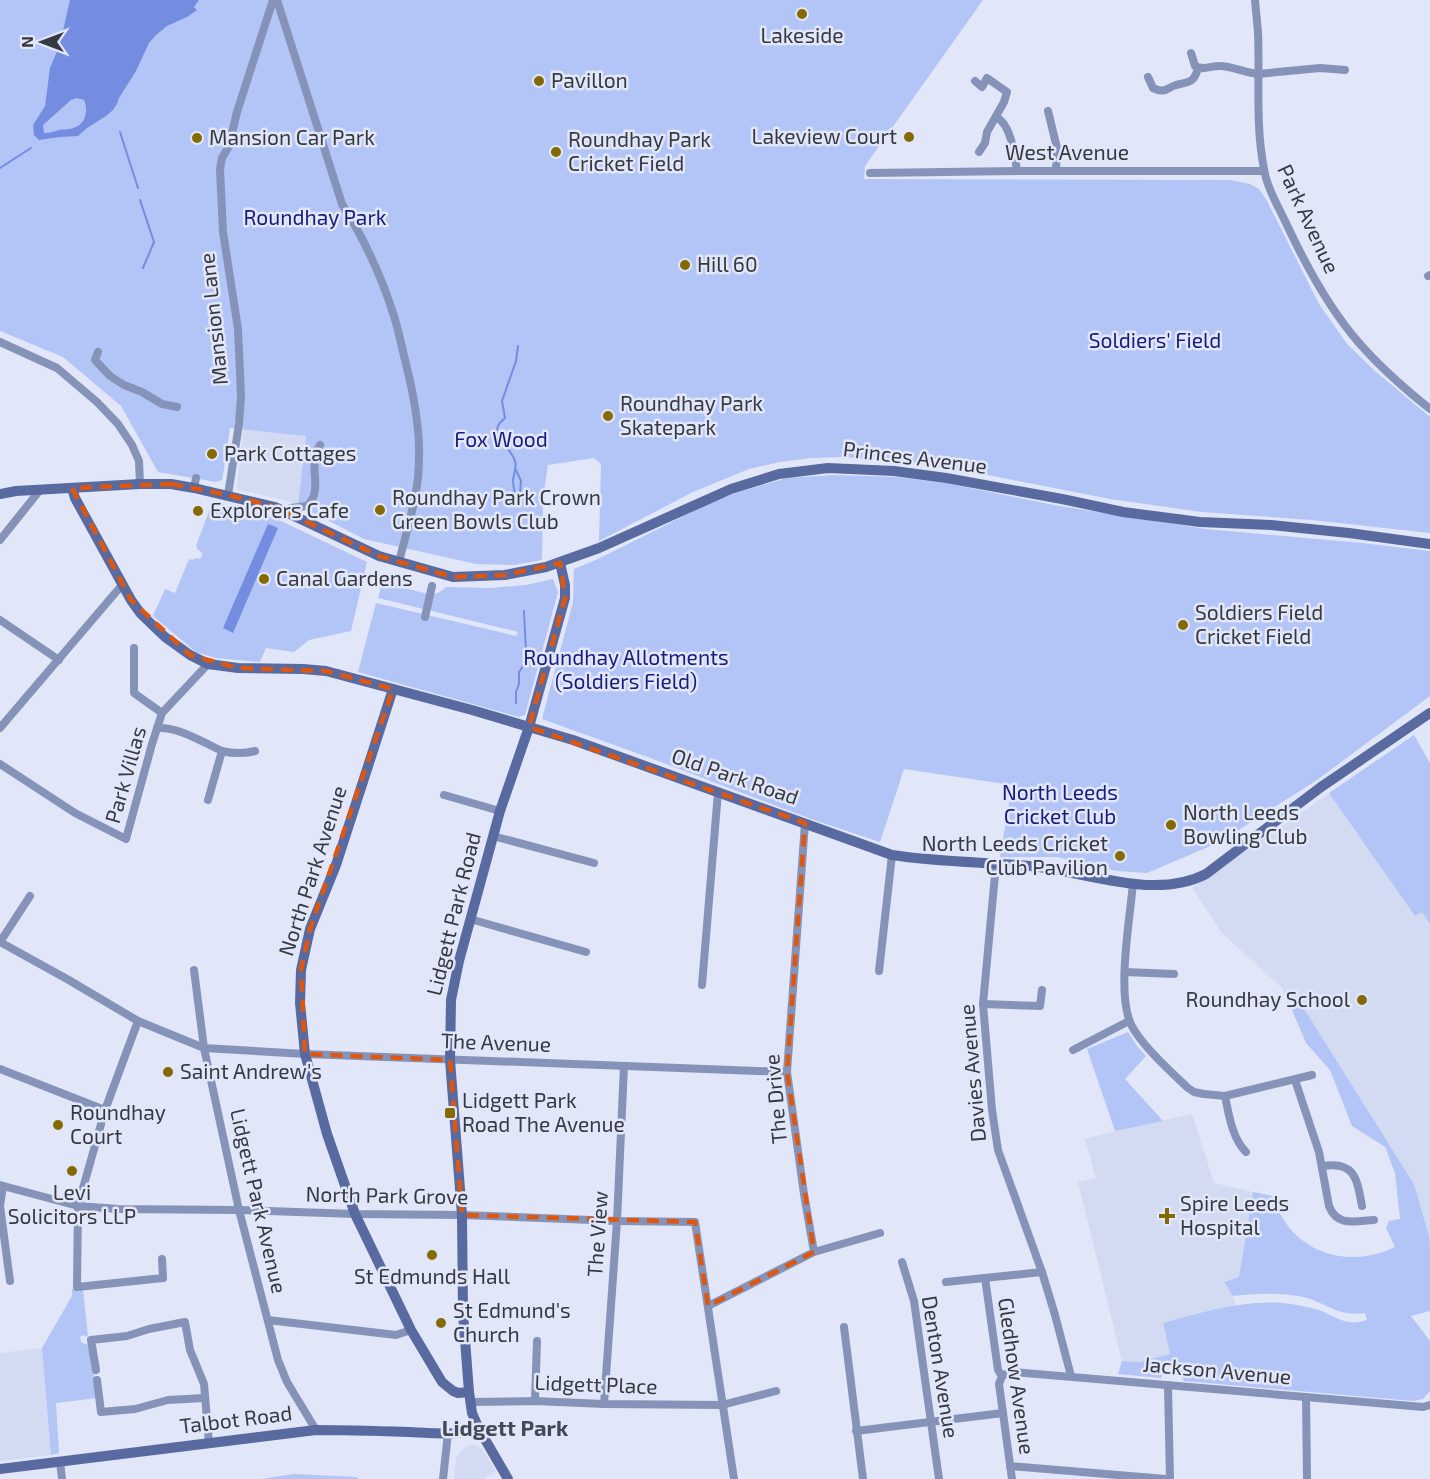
<svg xmlns="http://www.w3.org/2000/svg" width="1430" height="1479" font-family="'Exo 2',sans-serif">
	<style>
		.built { fill: #d2dbf2 }
		.green { fill: #b3c4f6 }
		.water { fill: #748de1; fill-rule: evenodd }
		.lines { fill: none; stroke-linecap: round; stroke-linejoin: round }
		.stream { stroke: #748de1; stroke-width: 2 }
		.street { stroke: #8693b9; stroke-width: 8 }
		.secondary { stroke: #596aa0; stroke-width: 10 }
		.marked { fill: none; stroke: #df570f; stroke-width: 4.5; stroke-dasharray: 12 8; stroke-linejoin: round }
		.poi-dot { fill: #856903; stroke: #e1e7f8; stroke-width: 2 }
		.labels { text-anchor: middle; stroke-width: 5; stroke-linejoin: round; paint-order: stroke }
		.poi-label { font-size: 21px; fill: #373940; stroke: #e1e7f8; text-anchor: start }
		.street-label { font-size: 21px; fill: #373940; stroke: #e1e7f8 }
		.park-label { font-size: 21px; fill: #161b7d; stroke: #e1e7f8 }
		.neighbourhood-label { font-size: 22px; font-weight: bold; fill: #444956; stroke: #e1e7f8 }
	</style>
	<rect width="100%" height="100%" fill="#e1e7f8"/>
	<g class="built">
		<polygon points="247,397 306,436 298,505 284,500 243,491 239,490 237,487"/>
		<polygon points="1414,735 1430,763 1430,1248 1429,1236 1414,1184 1306,1012 1283,989 1222,933 1192,888"/>
		<polygon points="1192,1114 1214,1183 1253,1192 1239,1277 1224,1282 1233,1296 1235,1305 1163,1323 1170,1354 1140,1362 1122,1361 1078,1182 1096,1178 1085,1139 1115,1131"/>
		<polygon points="42,1348 51,1455 0,1461 0,1353"/>
		<polygon points="472,1445 478,1446 482,1449 496,1471 483,1479 454,1479 456,1459 459,1453 467,1446"/>
	</g>
	<g class="green">
		<polygon points="0,0 983,0 865,166 864,179 1230,180 1250,184 1259,189 1266,199 1319,304 1347,344 1375,371 1430,417 1430,533 1312,520 1202,512 1110,499 952,468 915,463 845,457 811,458 780,462 749,469 693,492 599,541 601,464 594,458 548,465 543,499 542,560 514,565 476,564 364,539 298,505 306,436 230,428 223,475 222,480 216,482 158,472 121,406 63,357 0,331"/>
		<polygon points="833,475 897,477 945,483 1054,505 1206,529 1362,543 1430,551 1430,696 1317,780 1220,842 1147,873 1117,871 1057,857 1000,857 1012,785 904,769 880,842 811,819 653,759 542,719 573,602 574,569 598,559 714,501 736,493 787,478"/>
		<polygon points="214,504 257,513 279,520 367,562 351,631 309,640 294,652 266,648 260,662 216,658 196,652 153,616 165,589 175,593 189,559 192,560 196,558 199,559 202,557 202,553 197,549 197,547 196,546 209,511 212,512"/>
		<polygon points="383,579 404,588 432,595 440,592 446,587 490,588 526,585 553,579 558,592 525,715 519,717 358,672 376,603 516,636 518,632 378,598"/>
		<polygon points="1414,735 1430,763 1430,924 1422,912 1415,916 1329,793"/>
		<path d="M1283,989l23,23 108,172 15,52 1,12v63l-19,5 19,25v50l-7,8 -10,2 -229,-20 -4,-6v-9l-11,-5 -8,17 -43,-4 4,-13 18,1 30,-8 -7,-31c38,-10 78,-23 119,-20 11,1 26,4 37,7 18,7 27,17 48,10l-2,-7c-29,4 -37,-10 -62,-16 -22,-5 -47,-3 -70,-1l-9,-14 15,-5 14,-85 20,4c16,55 72,75 122,51l-9,-19 3,-7 11,-2 -5,-46 -10,-26 -33,-21 -22,-56 -24,-27z"/>
		<polygon points="1128,1032 1137,1046 1146,1056 1125,1079 1163,1121 1115,1131 1087,1049"/>
		<polygon points="72,1289 83,1289 88,1337 83,1335 80,1337 81,1342 90,1346 97,1398 56,1403 59,1453 51,1455 42,1348 72,1296"/>
		<polygon points="294,1474 357,1477 359,1479 261,1479"/>
	</g>
	<g class="water">
		<path d="M70,0h129l-5,7 3,3 -10,7 -20,9 -12,10 -6,7 -13,28 -17,27 -2,6 -4,6 -7,6 -19,12 -9,8 -18,1 -21,3 -5,-5 -1,-10 12,-19 5,-38 10,-24zM77,98l7,2c5,11 1,25 -11,28 -5,2 -10,1 -15,2 -5,2 -8,3 -14,3l-1,-8 28,-25z"/>
		<polygon points="268,524 278,528 233,633 223,628"/>
	</g>
	<g class="lines">
		<g class="stream">
			<polyline points="120,132 138,188"/>
			<polyline points="0,168 31,148"/>
			<polyline points="140,200 154,242 143,268"/>
			<polyline points="516,470 521,481 520,493"/>
			<path d="M515,494c-1,-5 -2,-10 -2,-14 1,-7 4,-13 2,-19 -5,-17 -31,-26 -10,-43l-3,-17 14,-40 2,-15"/>
			<polyline points="516,703 516,692 519,684 519,672 524,665 524,654 526,651 524,611"/>
		</g>
		<g class="street">
			<path d="M277,0l65,204c21,33 40,74 52,112 5,16 8,32 12,48 8,32 14,63 13,95 0,35 -12,70 -20,103"/>
			<path d="M1255,0c1,11 2,21 3,32 2,46 -3,91 6,137 3,19 14,37 22,54 20,43 43,86 74,121 21,24 45,45 70,65"/>
			<path d="M1191,53l4,13c8,5 15,0 24,0 14,0 26,7 39,8l62,-6 25,2"/>
			<path d="M1148,77l5,11c13,6 13,0 23,-3 13,-3 18,-2 22,-17"/>
			<polyline points="975,81 982,87 987,78 1007,92 1004,102 987,132 985,143 979,152"/>
			<polyline points="1048,111 1057,148 1056,171"/>
			<path d="M996,117c15,7 19,39 21,54"/>
			<polyline points="870,173 1017,171 1264,171"/>
			<polyline points="1428,276 1430,275"/>
			<polyline points="0,342 57,368 97,402 118,424 132,445 139,461 140,484"/>
			<polyline points="98,352 95,360 110,376 124,385 142,392 162,404 177,407"/>
			<polyline points="194,488 196,478"/>
			<polyline points="228,495 239,424 241,396 238,329 223,232 220,169 222,158 229,146 237,112 273,0"/>
			<path d="M291,508l16,-2c18,-17 -1,-42 13,-61"/>
			<polyline points="0,540 40,490"/>
			<polyline points="425,617 432,586"/>
			<polyline points="0,620 59,660"/>
			<polyline points="134,648 134,693 162,713"/>
			<polyline points="0,728 122,585"/>
			<path d="M157,728c23,-1 45,14 65,23l-14,49"/>
			<path d="M222,751c12,3 21,3 33,0"/>
			<polyline points="0,764 75,813 126,839 152,744 162,713 208,664"/>
			<polyline points="444,795 500,811"/>
			<polyline points="493,836 594,863"/>
			<polyline points="996,864 983,1004 992,1110 998,1150 1042,1272 1055,1315 1071,1376"/>
			<path d="M1133,883c-3,35 -16,107 -3,139 8,20 41,50 58,66l6,4 10,2 21,2 87,-21"/>
			<polyline points="30,896 0,942 67,979 138,1021 204,1048 305,1054 787,1072"/>
			<polyline points="470,919 586,952"/>
			<polyline points="194,970 204,1048 239,1210 278,1360 287,1382 316,1430"/>
			<polyline points="879,971 892,855"/>
			<polyline points="1125,972 1174,974"/>
			<polyline points="702,985 718,792"/>
			<polyline points="983,1004 1040,1006 1042,990"/>
			<polyline points="138,1021 105,1110 78,1206 77,1287 163,1278 162,1259"/>
			<polyline points="1073,1050 1129,1021"/>
			<polyline points="0,1069 105,1110"/>
			<path d="M1295,1080l24,72 10,54c8,21 26,15 45,14"/>
			<path d="M1225,1096c4,19 7,42 21,56"/>
			<path d="M1323,1166c32,-5 34,13 39,40"/>
			<polyline points="0,1185 78,1206 118,1209 239,1210 355,1214 462,1215 617,1221 695,1222 734,1479"/>
			<polyline points="3,1186 0,1206 10,1281"/>
			<polyline points="814,1252 880,1233"/>
			<polyline points="902,1262 914,1301 939,1479"/>
			<polyline points="985,1278 998,1370 1002,1376 999,1384 1012,1479"/>
			<polyline points="946,1282 1042,1272"/>
			<polyline points="708,1306 814,1252 804,1194 787,1072 805,823"/>
			<polyline points="268,1320 396,1335 411,1330"/>
			<polyline points="844,1327 863,1479"/>
			<polyline points="96,1370 91,1340 127,1336 149,1329 185,1322 190,1350 204,1384 209,1443"/>
			<polyline points="1002,1376 1010,1372 1014,1372 1423,1407 1430,1405"/>
			<polyline points="97,1380 101,1412 135,1409 168,1400 204,1398"/>
			<polyline points="1168,1385 1170,1479"/>
			<polyline points="1306,1397 1307,1479"/>
			<polyline points="535,1401 537,1341"/>
			<polyline points="470,1402 535,1401 604,1404 722,1405 776,1391"/>
			<polyline points="604,1404 617,1221 624,1066"/>
			<polyline points="856,1431 1003,1413"/>
			<polyline points="60,1462 62,1479"/>
			<polyline points="1010,1466 1166,1479"/>
			<polyline points="443,1479 448,1433"/>
		</g>
		<g class="secondary">
			<path d="M72,488l3,10 56,102 10,14 24,23 25,18 18,9 30,4 65,1 23,2 146,39 101,30 319,115c46,7 92,7 138,11 55,5 124,35 176,8l115,-87 109,-74"/>
			<polyline points="0,494 16,491 140,484 171,484 194,488 275,507 379,556 453,577 505,575 546,567 599,548 731,489 779,474 828,468 894,471 946,478 1062,499 1123,512 1200,522 1271,525 1349,533 1430,544"/>
			<polyline points="393,689 336,865 310,929 301,970 300,1003 305,1054 327,1134 355,1214 411,1330 442,1382 453,1391 458,1393 469,1392"/>
			<path d="M0,1469l316,-39c31,0 62,1 93,2 23,1 47,4 70,-3"/>
			<polyline points="508,1479 479,1429 472,1413 469,1392 463,1313 462,1215 450,1060 451,1000 459,961 500,811 529,727 565,598 565,585 560,563"/>
		</g>
	</g>
	<path class="marked" d="M171,484l57,11 47,12 104,49 74,21 52,-2 55,-12 5,35 -36,129 276,96 -18,249 27,180 -106,54 -13,-84 -233,-7 -12,-155 -145,-6 -4,-84 9,-41 83,-240 -67,-18 -88,-3 -48,-13 -59,-55 -59,-112z"/>
	<g class="poi-dot">
		<circle cx="802" cy="14" r="6"/>
		<circle cx="539" cy="81" r="6"/>
		<circle cx="909" cy="137" r="6"/>
		<circle cx="197" cy="138" r="6"/>
		<circle cx="556" cy="152" r="6"/>
		<circle cx="685" cy="265" r="6"/>
		<circle cx="608" cy="416" r="6"/>
		<circle cx="212" cy="454" r="6"/>
		<circle cx="380" cy="510" r="6"/>
		<circle cx="198" cy="511" r="6"/>
		<circle cx="264" cy="579" r="6"/>
		<circle cx="1183" cy="625" r="6"/>
		<circle cx="1171" cy="825" r="6"/>
		<circle cx="1120" cy="856" r="6"/>
		<circle cx="1362" cy="1000" r="6"/>
		<circle cx="168" cy="1072" r="6"/>
		<rect x="444" y="1107" width="12" height="12" rx="3"/>
		<circle cx="58" cy="1125" r="6"/>
		<circle cx="72" cy="1171" r="6"/>
		<path d="M1164 1207h6v6h6v6h-6v6h-6v-6h-6v-6h6z"/>
		<circle cx="432" cy="1255" r="6"/>
		<circle cx="441" cy="1323" r="6"/>
	</g>
	<g class="labels">
		<g class="poi-label">
			<text x="802" y="43" text-anchor="middle">Lakeside</text>
			<text x="551" y="88">Pavillon</text>
			<text x="897" y="144" text-anchor="end">Lakeview Court</text>
			<text x="209" y="145">Mansion Car Park</text>
			<text x="568" y="147">Roundhay Park<tspan x="568" dy="24">Cricket Field</tspan></text>
			<text x="697" y="272">Hill 60</text>
			<text x="620" y="411">Roundhay Park<tspan x="620" dy="24">Skatepark</tspan></text>
			<text x="224" y="461">Park Cottages</text>
			<text x="392" y="505">Roundhay Park Crown<tspan x="392" dy="24">Green Bowls Club</tspan></text>
			<text x="210" y="518">Explorers Cafe</text>
			<text x="276" y="586">Canal Gardens</text>
			<text x="1195" y="620">Soldiers Field<tspan x="1195" dy="24">Cricket Field</tspan></text>
			<text x="1183" y="820">North Leeds<tspan x="1183" dy="24">Bowling Club</tspan></text>
			<text x="1108" y="851" text-anchor="end">North Leeds Cricket<tspan x="1108" dy="24">Club Pavilion</tspan></text>
			<text x="1350" y="1007" text-anchor="end">Roundhay School</text>
			<text x="180" y="1079">Saint Andrew's</text>
			<text x="462" y="1108">Lidgett Park<tspan x="462" dy="24">Road The Avenue</tspan></text>
			<text x="70" y="1120">Roundhay<tspan x="70" dy="24">Court</tspan></text>
			<text x="72" y="1200" text-anchor="middle">Levi<tspan x="72" dy="24">Solicitors LLP</tspan></text>
			<text x="1180" y="1211">Spire Leeds<tspan x="1180" dy="24">Hospital</tspan></text>
			<text x="432" y="1284" text-anchor="middle">St Edmunds Hall</text>
			<text x="453" y="1318">St Edmund's<tspan x="453" dy="24">Church</tspan></text>
		</g>
		<g class="street-label">
			<text x="1067" y="160">West Avenue</text>
			<text transform="translate(1308 219) rotate(65)" y="7">Park Avenue</text>
			<text transform="translate(214 319) rotate(-96)" y="7">Mansion Lane</text>
			<text transform="translate(915 458) rotate(7)" y="7">Princes Avenue</text>
			<text transform="translate(126 775) rotate(-74)" y="7">Park Villas</text>
			<text transform="translate(735 777) rotate(19)" y="7">Old Park Road</text>
			<text transform="translate(313 871) rotate(-72)" y="7">North Park Avenue</text>
			<text transform="translate(454 914) rotate(-76)" y="7">Lidgett Park Road</text>
			<text transform="translate(496 1043) rotate(2)" y="7">The Avenue</text>
			<text transform="translate(973 1073) rotate(-95)" y="7">Davies Avenue</text>
			<text transform="translate(776 1099) rotate(-95)" y="7">The Drive</text>
			<text transform="translate(387 1196) rotate(1)" y="7">North Park Grove</text>
			<text transform="translate(258 1201) rotate(77)" y="7">Lidgett Park Avenue</text>
			<text transform="translate(598 1234) rotate(-86)" y="7">The View</text>
			<text transform="translate(940 1367) rotate(81)" y="7">Denton Avenue</text>
			<text transform="translate(1217 1371) rotate(5)" y="7">Jackson Avenue</text>
			<text transform="translate(1016 1376) rotate(82)" y="7">Gledhow Avenue</text>
			<text transform="translate(596 1385) rotate(2)" y="7">Lidgett Place</text>
			<text transform="translate(236 1420) rotate(-7)" y="7">Talbot Road</text>
		</g>
		<g class="park-label">
			<text x="315" y="225">Roundhay Park</text>
			<text x="1155" y="348">Soldiers' Field</text>
			<text x="501" y="447">Fox Wood</text>
			<text x="626" y="665">Roundhay Allotments<tspan x="626" dy="24">(Soldiers Field)</tspan></text>
			<text x="1060" y="800">North Leeds<tspan x="1060" dy="24">Cricket Club</tspan></text>
		</g>
		<g class="neighbourhood-label">
			<text x="505" y="1436">Lidgett Park</text>
		</g>
	</g>
	<g transform="translate(42 42) rotate(270)" stroke="#e1e7f8" stroke-width="4.5" paint-order="stroke">
	<path d="M0-4.5L10 22L0 15L-10 22Z" fill="#373940"/>
	<text y="-9" font-size="16" font-weight="bold" text-anchor="middle" fill="#373940">N</text>
	</g>
</svg>
